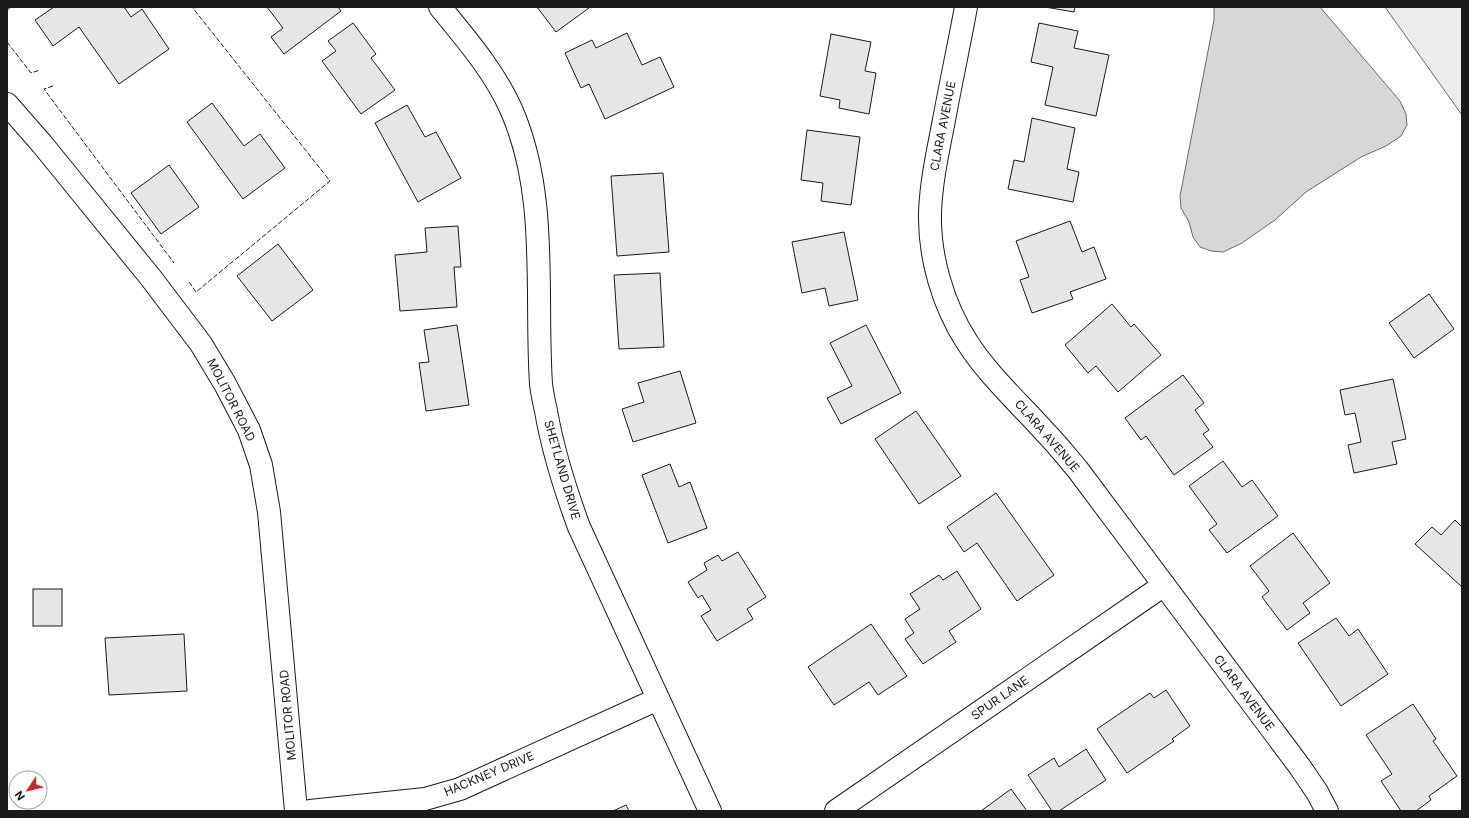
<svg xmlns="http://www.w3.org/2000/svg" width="1469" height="818" font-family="Inter,sans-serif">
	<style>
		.built { fill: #ededed; stroke: #6a6a6a }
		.water { fill: #d7d7d7; stroke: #6a6a6a }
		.building { fill: #e6e6e6; stroke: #1a1a1a }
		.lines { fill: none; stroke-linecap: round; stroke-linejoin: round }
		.street-casing { stroke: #1a1a1a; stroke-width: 24 }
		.street { stroke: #fff; stroke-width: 22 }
		.fence { stroke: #1a1a1a; stroke-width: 1; stroke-dasharray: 5 2; stroke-linecap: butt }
		.labels { text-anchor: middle; stroke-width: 3; stroke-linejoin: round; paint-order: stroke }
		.street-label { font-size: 12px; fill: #1a1a1a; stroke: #fff }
	</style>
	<rect width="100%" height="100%" fill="#fff"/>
	<polygon class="built" points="1385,7 1462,7 1462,115"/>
	<polygon class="water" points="1214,7 1320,7 1400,101 1406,114 1407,125 1401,136 1386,146 1361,157 1306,192 1275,220 1242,243 1223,252 1211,251 1200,247 1193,237 1189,222 1181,208 1180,196 1214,20"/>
	<g class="building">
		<polygon points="54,7 124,7 131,17 142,9 169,49 119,84 79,27 53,46 35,20"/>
		<polygon points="267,7 338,7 341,11 284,54 271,37 283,28"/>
		<polygon points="537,7 588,7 589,8 556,32"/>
		<polygon points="1045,7 1075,7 1074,12"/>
		<polygon points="353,23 376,54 371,58 395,90 361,114 322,61 336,51 328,41"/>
		<polygon points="1039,23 1078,31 1074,48 1109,55 1096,116 1045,105 1053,67 1031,62"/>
		<polygon points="627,33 642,65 660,57 674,87 605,119 589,84 581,88 565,53 592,40 596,48"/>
		<polygon points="831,34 871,42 865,71 876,73 869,114 839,108 840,100 820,96"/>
		<polygon points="212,103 244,146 260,134 285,168 243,199 187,122"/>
		<polygon points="407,105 425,137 436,132 461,178 418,202 375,123"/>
		<polygon points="1032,118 1075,128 1067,169 1079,172 1073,202 1008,189 1014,160 1024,162"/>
		<polygon points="807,130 860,137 851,205 821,201 823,183 801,180"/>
		<polygon points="169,165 199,207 161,234 131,193"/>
		<polygon points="663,173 669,252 617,256 611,176"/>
		<polygon points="1070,221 1082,252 1094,247 1106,279 1070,292 1073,299 1032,313 1020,280 1029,277 1016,241"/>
		<polygon points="458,226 461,267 454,267 457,307 400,311 395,255 427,252 425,228"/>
		<polygon points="844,232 858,300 829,306 825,288 802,293 792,242"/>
		<polygon points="278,244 313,290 272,321 237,276"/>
		<polygon points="660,273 664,347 619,349 614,275"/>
		<polygon points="1429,294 1454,329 1414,358 1389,323"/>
		<polygon points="1112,304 1131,327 1134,324 1161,355 1118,392 1096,366 1088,373 1065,345"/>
		<polygon points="457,325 469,405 426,411 419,363 429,362 424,330"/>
		<polygon points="866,325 901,393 841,424 827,398 852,386 830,343"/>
		<polygon points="680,371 696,423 633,442 622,409 644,402 638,383"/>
		<polygon points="1183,375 1204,403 1195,410 1209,430 1203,434 1213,447 1174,475 1146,436 1141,440 1125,418"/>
		<polygon points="1393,379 1406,439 1392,442 1397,464 1354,473 1348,445 1361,442 1355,413 1345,415 1340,390"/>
		<polygon points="916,411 961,476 919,504 875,439"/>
		<polygon points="1223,461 1242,487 1252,480 1278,516 1227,553 1209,530 1217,524 1189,486"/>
		<polygon points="670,464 679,487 690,482 707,528 668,543 642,475"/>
		<polygon points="996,493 1054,575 1017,601 977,543 964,552 947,527"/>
		<polygon points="1455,520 1462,527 1462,587 1415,544 1432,527 1441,535"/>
		<polygon points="1293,533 1330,583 1303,603 1310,613 1287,630 1262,597 1269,591 1250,566"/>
		<polygon points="738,552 766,597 747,609 753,619 717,641 701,616 711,610 702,595 698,598 688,582 707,570 704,563 718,555 722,561"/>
		<polygon points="957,571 981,609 949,631 956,642 923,664 905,639 914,633 905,619 920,609 910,594 939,575 943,580"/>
		<rect x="33" y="589" width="29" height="37"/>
		<polygon points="1336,618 1349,636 1358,629 1388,674 1341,706 1298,643"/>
		<polygon points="871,624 907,676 878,695 869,682 834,705 808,667"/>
		<polygon points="184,634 187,691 109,695 105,638"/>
		<polygon points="1166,690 1190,726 1172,739 1174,741 1127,773 1097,729 1150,693 1154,698"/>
		<polygon points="1413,704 1436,739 1433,741 1457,776 1429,796 1431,800 1416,811 1401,811 1381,781 1392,774 1366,735"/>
		<polygon points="1086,749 1106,780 1059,811 1052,811 1028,775 1054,758 1059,767"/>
		<polygon points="1011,789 1027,811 981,811"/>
		<polygon points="626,805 629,811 613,811"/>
	</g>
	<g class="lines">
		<defs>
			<g id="street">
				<path d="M440,7c26,32 54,64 71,102 38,86 24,183 30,275 1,9 3,18 5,27 7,40 19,78 33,116l131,284"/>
				<path d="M966,7c-7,38 -15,75 -22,113 -6,31 -13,62 -14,93 -1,44 13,92 37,129 21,33 51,60 77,89 12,12 23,26 34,39l222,297 17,25 10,19"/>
				<polyline points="7,104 42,144 151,278 201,344 225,384 249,430 261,465 269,512 296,811"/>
				<polyline points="310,811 425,799 460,789 658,699"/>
				<polyline points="836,811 1164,585"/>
			</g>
		</defs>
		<use href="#street" class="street-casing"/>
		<use href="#street" class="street"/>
		<g class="fence">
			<polyline points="7,10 11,7"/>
			<polyline points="7,42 31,73 40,70"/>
			<polyline points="53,86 44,89 174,263"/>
			<polyline points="189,282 196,292 330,181 192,7"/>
		</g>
	</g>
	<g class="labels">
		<g class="street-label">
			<text transform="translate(943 126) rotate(-79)" y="4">CLARA AVENUE</text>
			<text transform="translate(231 400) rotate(63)" y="4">MOLITOR ROAD</text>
			<text transform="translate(1047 436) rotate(49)" y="4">CLARA AVENUE</text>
			<text transform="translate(562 470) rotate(74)" y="4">SHETLAND DRIVE</text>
			<text transform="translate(1244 693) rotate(53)" y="4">CLARA AVENUE</text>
			<text transform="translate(1000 698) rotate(-35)" y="4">SPUR LANE</text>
			<text transform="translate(288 715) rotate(-95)" y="4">MOLITOR ROAD</text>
			<text transform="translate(489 774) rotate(-23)" y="4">HACKNEY DRIVE</text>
		</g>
	</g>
	<rect width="1469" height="818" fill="none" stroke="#1a1a1a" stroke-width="16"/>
	<g transform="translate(28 790) rotate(235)"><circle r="19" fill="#ffffff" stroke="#a3a3a3"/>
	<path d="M0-3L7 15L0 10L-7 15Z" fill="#c62828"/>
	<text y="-6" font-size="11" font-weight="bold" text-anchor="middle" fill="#1a1a1a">N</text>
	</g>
</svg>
